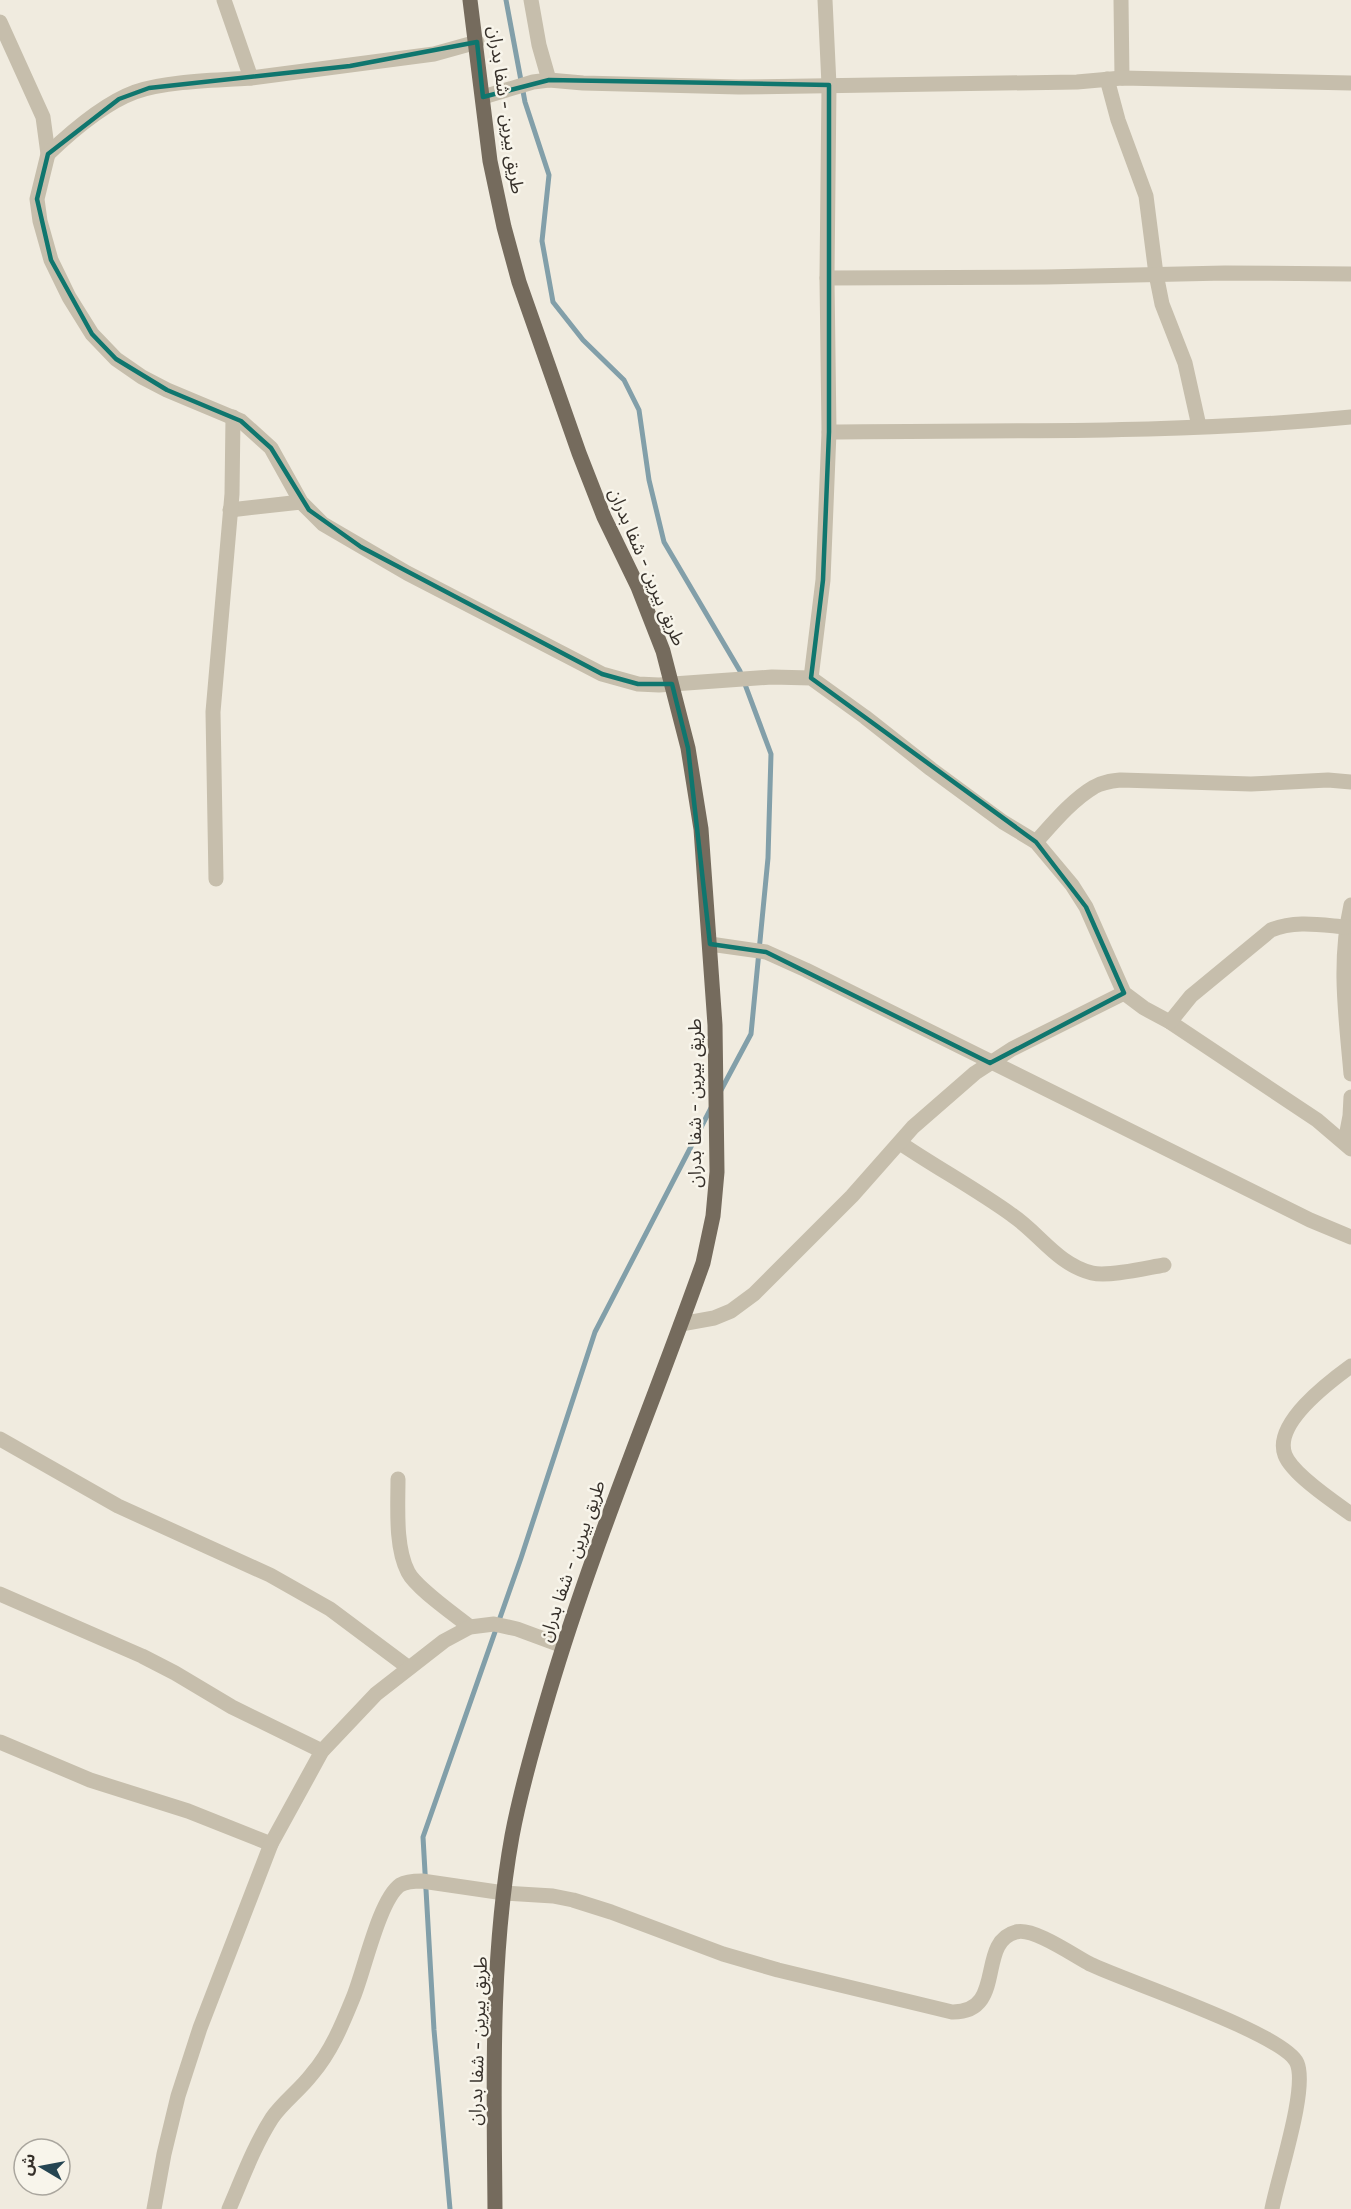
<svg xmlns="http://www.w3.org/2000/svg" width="1351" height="2209" font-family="Inter,'Noto Sans Arabic',sans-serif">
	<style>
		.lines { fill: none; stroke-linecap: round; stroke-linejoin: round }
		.stream { stroke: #829fa9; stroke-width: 5 }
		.minor { stroke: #c6beac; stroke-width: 15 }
		.primary { stroke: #756b5d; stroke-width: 15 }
		.marked { fill: none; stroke: #0f766e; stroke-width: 4.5; stroke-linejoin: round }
		.labels { text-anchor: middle; stroke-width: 5; stroke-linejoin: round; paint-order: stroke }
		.street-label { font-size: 18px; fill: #36302a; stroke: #f8f5eb }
	</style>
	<rect width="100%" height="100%" fill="#f0ebdf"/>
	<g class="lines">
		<g class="stream">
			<polyline points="506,0 525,102 549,175 542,241 553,302 583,340 624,380 639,410 649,480 664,542 740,671 771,754 768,858 751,1034 720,1092"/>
			<polyline points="450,2209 434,2030 423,1837 521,1558 595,1332 711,1108"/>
		</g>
		<g class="minor">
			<polyline points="1121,0 1122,78"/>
			<polyline points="0,22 43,117 48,154 37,199 40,221 51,260 69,297 92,334 116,359 142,377 167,390 241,421 271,448 301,502 323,524 407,573 602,674 638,684 659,685 772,677 811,678 865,717 931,769 1003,822 1036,842 1072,885 1086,907 1124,993 1144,1008 1170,1022 1317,1120 1351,1149"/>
			<polyline points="251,78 434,54 477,42"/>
			<polyline points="1107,79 1118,120 1146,196 1156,274 1162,304 1185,363 1199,426"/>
			<polyline points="549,80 583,83 739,87 1077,82 1122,78 1351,83"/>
			<polyline points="483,97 533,82 549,80 539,45 531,0"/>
			<path d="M48,154c23,-22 57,-51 87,-62 30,-11 84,-12 116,-14l-27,-78"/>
			<polyline points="827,278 1046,277 1225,273 1351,274"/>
			<path d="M829,432c174,-2 349,2 522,-15"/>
			<polyline points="230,510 301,502"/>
			<polyline points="811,678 823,580 829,432 827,278 829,85 825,0"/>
			<path d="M1036,842c17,-19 36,-42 58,-55 8,-5 18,-6 27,-7l130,4 77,-4 23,2"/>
			<polyline points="216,879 213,712 232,494 233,417"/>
			<path d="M1351,905c-13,58 -5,111 0,169"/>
			<polyline points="710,944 766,952 806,970 1310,1220 1351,1237"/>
			<path d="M1170,1022l21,-26 80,-66c24,-10 50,-5 75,-3"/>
			<polyline points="1345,1142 1350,1116 1351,1097"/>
			<path d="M900,1143c37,25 76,46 112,72 28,19 45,49 80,58 17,4 54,-5 72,-8"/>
			<polyline points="681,1324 714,1318 731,1311 754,1294 852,1196 913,1127 975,1073 1012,1049 1124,993"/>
			<path d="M1351,1366c-22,16 -78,58 -66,89 7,19 49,47 66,59"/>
			<polyline points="0,1439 118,1506 270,1575 330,1609 409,1668"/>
			<path d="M398,1479c0,28 -3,68 10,93 8,16 46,42 62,55"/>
			<polyline points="0,1594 142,1656 175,1673 232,1707 322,1751"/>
			<polyline points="0,1742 90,1780 188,1811 271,1844"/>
			<polyline points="154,2209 164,2154 178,2096 200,2028 271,1844 322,1751 376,1694 444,1641 470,1627 494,1624 517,1629 563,1646"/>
			<path d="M229,2209c13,-30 25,-63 43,-91 11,-16 28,-28 40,-44 19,-22 30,-49 41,-76 11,-26 26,-98 47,-113 7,-4 15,-4 22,-4l82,12 49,3 20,4 38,12 112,42 55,16 174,42c55,1 24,-70 64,-80 17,-5 57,23 74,32 35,17 195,70 207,99 11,26 -19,114 -25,146"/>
		</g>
		<path class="primary" d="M470,0l20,161 14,66 15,55 60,171 25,64 34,70 25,64 25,97 13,81 14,196 2,147 -4,44 -10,47c-51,144 -111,284 -154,430 -14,47 -28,95 -37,143 -22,122 -18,250 -17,373"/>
	</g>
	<path class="marked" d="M477,42l6,55 66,-17 280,5v347l-6,148 -12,98 225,164 50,65 38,86 -134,70 -224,-111 -56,-8 -22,-196 -16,-64h-34l-36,-10 -241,-127 -52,-37 -38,-62 -30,-27 -74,-31 -51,-31 -24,-25 -41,-74 -14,-61 11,-45 71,-55 30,-11 201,-22z"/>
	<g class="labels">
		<g class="street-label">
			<text transform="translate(506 110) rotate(82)" y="6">طريق بيرين - شفا بدران</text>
			<text transform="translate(647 567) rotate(67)" y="6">طريق بيرين - شفا بدران</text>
			<text transform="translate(695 1103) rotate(-90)" y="6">طريق بيرين - شفا بدران</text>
			<text transform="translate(572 1561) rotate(-71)" y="6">طريق بيرين - شفا بدران</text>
			<text transform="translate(478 2041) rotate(-88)" y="6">طريق بيرين - شفا بدران</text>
		</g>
	</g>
	<g transform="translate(42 2167) rotate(280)"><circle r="28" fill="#f8f5eb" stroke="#aaa69e" stroke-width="1.5"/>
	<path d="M0-4.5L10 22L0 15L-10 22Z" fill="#254552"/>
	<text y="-9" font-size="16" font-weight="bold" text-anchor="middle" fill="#36302a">ش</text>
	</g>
</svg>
